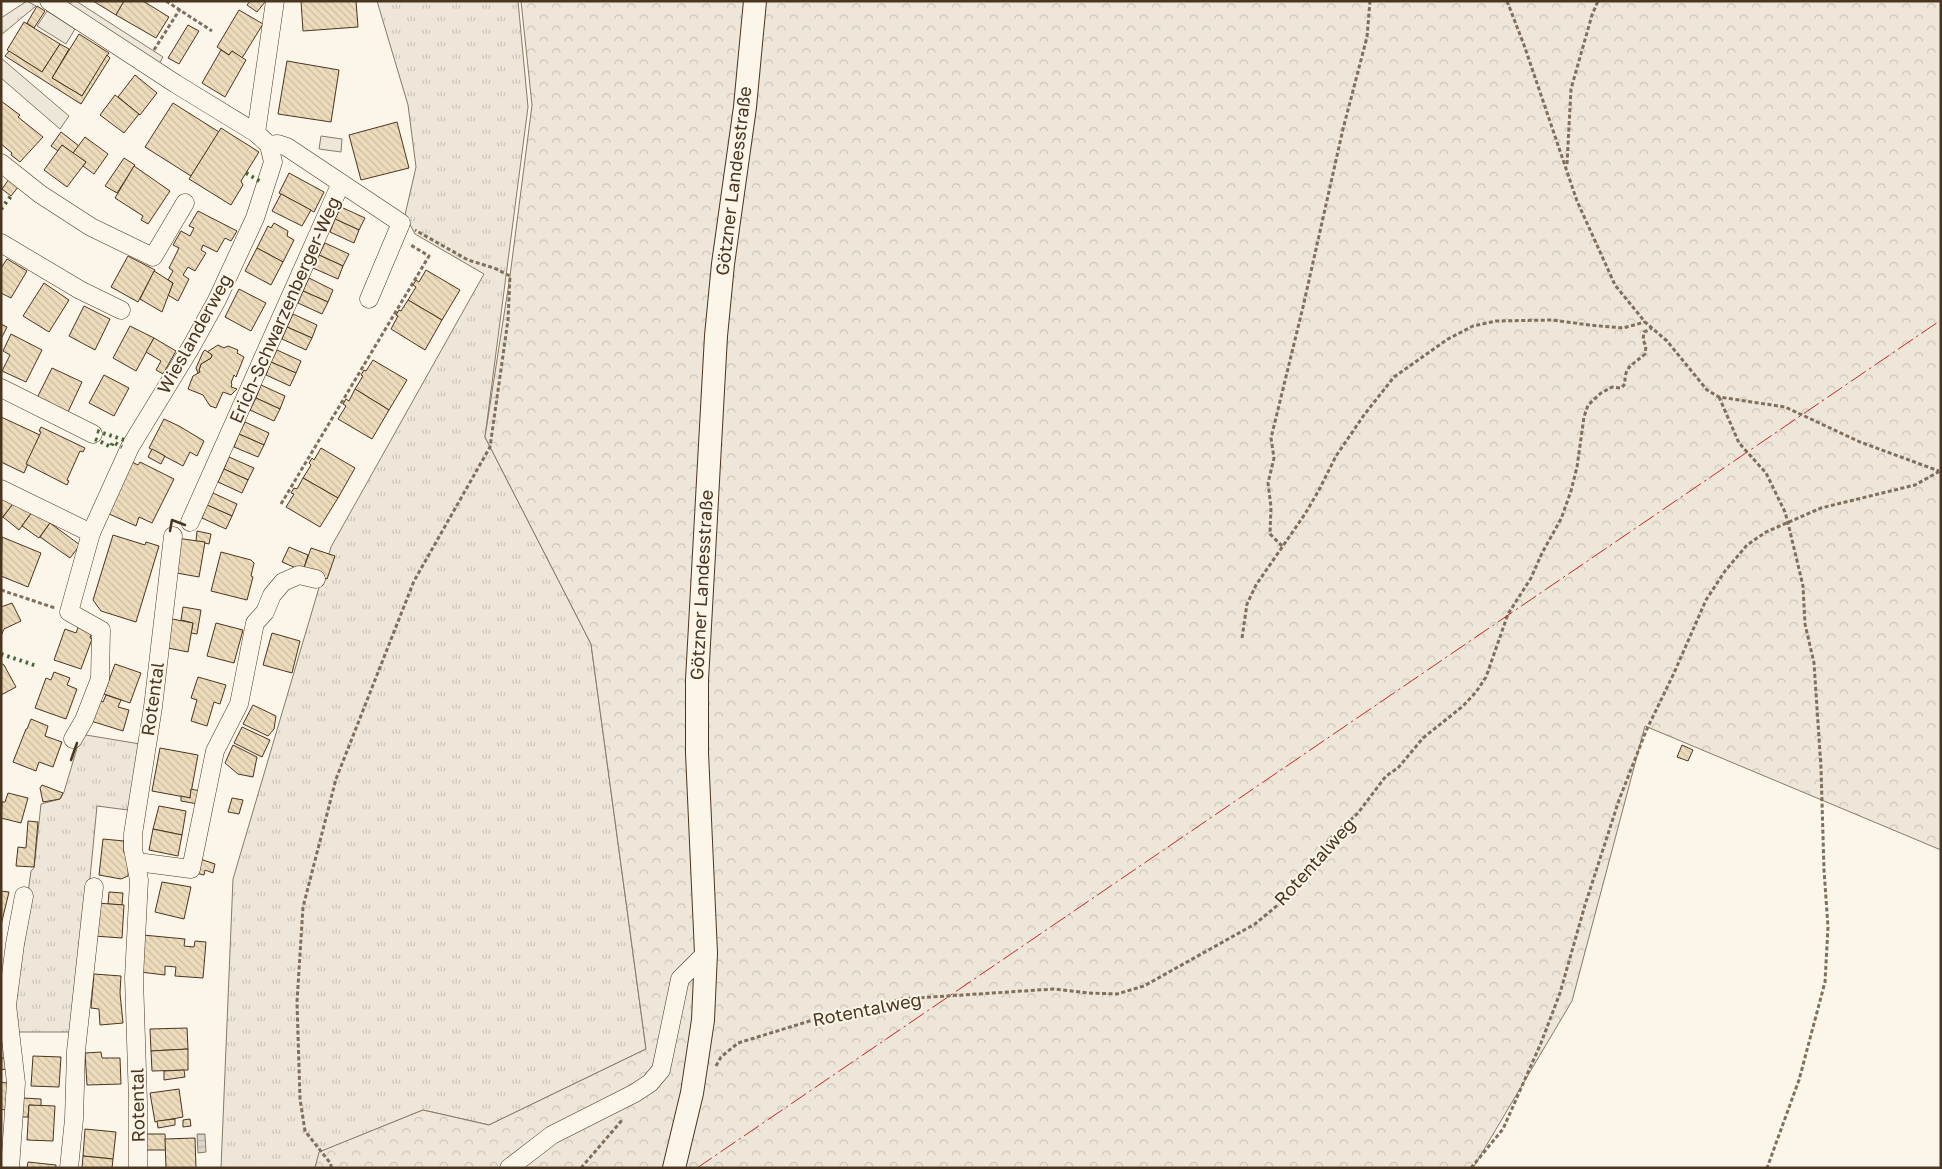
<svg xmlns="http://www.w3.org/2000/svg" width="1942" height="1169" font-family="'Golos Text',sans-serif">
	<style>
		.grass { fill: url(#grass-tufts); stroke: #887966 }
		.forest { fill: url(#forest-crowns); stroke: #887966 }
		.parking { fill: #ede7d9; stroke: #887966 }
		.water { fill: url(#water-rules); stroke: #887966 }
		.building { fill: url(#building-back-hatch); stroke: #4a3520 }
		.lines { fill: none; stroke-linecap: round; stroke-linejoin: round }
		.minor-casing { stroke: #4a3520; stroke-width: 19 }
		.major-casing { stroke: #4a3520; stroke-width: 24 }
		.path { stroke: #7f6f5c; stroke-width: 3; stroke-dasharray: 4 2.5; stroke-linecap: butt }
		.minor { stroke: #fbf6e9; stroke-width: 18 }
		.major { stroke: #fbf6e9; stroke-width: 22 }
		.hedge { stroke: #436837; stroke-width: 4; stroke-dasharray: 2.5 4; stroke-linecap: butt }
		.wall { stroke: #4a3520; stroke-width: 2.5 }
		.power { stroke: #c62828; stroke-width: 1; stroke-dasharray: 18 4 2.5 4; stroke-linecap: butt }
		.labels { text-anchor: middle; stroke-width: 4; stroke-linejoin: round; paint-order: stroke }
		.street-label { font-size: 18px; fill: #4a3520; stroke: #fbf6e9 }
	</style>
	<defs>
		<pattern id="grass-tufts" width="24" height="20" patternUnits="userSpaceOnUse" patternTransform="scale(1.25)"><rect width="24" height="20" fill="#ede6d9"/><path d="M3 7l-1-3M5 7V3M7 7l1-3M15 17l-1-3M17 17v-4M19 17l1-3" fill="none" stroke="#cdc6ba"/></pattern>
		<pattern id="forest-crowns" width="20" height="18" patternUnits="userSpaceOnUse" patternTransform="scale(1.25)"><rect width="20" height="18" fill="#ede6d9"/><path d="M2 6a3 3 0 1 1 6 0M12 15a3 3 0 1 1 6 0" fill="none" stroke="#cdc6ba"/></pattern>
		<pattern id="water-rules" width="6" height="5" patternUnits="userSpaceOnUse" patternTransform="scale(1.25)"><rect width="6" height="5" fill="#dcd4c6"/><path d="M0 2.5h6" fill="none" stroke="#beb7aa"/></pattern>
		<pattern id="building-back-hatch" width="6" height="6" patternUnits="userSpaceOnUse" patternTransform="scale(1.25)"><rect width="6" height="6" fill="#ecdcbc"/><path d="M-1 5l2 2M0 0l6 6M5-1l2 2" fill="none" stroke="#ccbda1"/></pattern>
	</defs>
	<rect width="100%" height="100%" fill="#fbf6e9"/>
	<g class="grass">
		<polygon points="27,1 36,6 1,35 1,18"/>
		<polygon points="377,1 518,1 528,107 485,437 591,644 646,1049 489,1125 423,1110 320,1152 315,1168 221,1168 233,879 331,547 484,274 415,234 405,215 416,167 408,105"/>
		<polygon points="86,735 140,744 128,810 97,806 75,1032 13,1032 12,1009 31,871 34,868 41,804 60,799 64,792 80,738"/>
	</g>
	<polygon class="forest" points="521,1 1941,1 1941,850 1645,726 1572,1001 1473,1168 315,1168 319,1152 423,1110 489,1125 646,1049 591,644 485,437 510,276 532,105"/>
	<g class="parking">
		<polygon points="72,1 76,1 163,57 157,67 67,9"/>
		<polygon points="47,11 75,29 66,44 37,26"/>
		<polygon points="1,58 69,116 60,129 1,78"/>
		<polygon points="321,136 342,139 341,152 319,149"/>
	</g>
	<polygon class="water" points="197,1134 205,1134 206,1152 198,1153"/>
	<g class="building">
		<polygon points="93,1 124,1 116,15"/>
		<polygon points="124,1 143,1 169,17 156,38 116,15"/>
		<polygon points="250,1 264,1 265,2 257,12 247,5"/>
		<polygon points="301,1 356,1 358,27 303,31"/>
		<polygon points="37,6 45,11 34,28 27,23"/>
		<polygon points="239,10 263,24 242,58 232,51 229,55 217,47"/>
		<polygon points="24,22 60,44 42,72 7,50"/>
		<polygon points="188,25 199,31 179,64 168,58"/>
		<polygon points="79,34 109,53 82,96 52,78"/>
		<polygon points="60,44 69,49 52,78 82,96 107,55 110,58 81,104 5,56 9,51 42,72"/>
		<polygon points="221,50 229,55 232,51 246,60 225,97 202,83"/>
		<polygon points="287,61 339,70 331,122 278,114"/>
		<polygon points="135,75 157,93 140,115 118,97"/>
		<polygon points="115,95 139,114 124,133 100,115"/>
		<polygon points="1,101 20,115 18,117 43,137 20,162 11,155 12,153 1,144"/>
		<polygon points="173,103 219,132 191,176 145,147"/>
		<polygon points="397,122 409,168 361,180 349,135"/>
		<polygon points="221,128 259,152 241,181 243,185 231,205 189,179"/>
		<polygon points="61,132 79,146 73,153 62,145 58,151 51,146"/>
		<polygon points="85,137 108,154 94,174 83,166 86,162 73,153"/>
		<polygon points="62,145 86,162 67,187 44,170"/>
		<polygon points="124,158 135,165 117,193 105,186"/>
		<polygon points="134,166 170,191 148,224 141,220 143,216 115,198"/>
		<polygon points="289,173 324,192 314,212 279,193"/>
		<polygon points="9,179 19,186 11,196 2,189"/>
		<polygon points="281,194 311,210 302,226 272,211"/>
		<polygon points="341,207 365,218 359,230 335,219"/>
		<polygon points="198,211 237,231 231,241 225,238 217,252 203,245 201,250 206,253 195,271 188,267 183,275 189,279 178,301 168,295 173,283 168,280 173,271 169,268 179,248 173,245 181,231 190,236 194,228 189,226"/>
		<polygon points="335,219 359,230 354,243 330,232"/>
		<polygon points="274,223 288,231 287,236 294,240 283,262 257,248 268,226 271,228"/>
		<polygon points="325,243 349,254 343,266 319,255"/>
		<polygon points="257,248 283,262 271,285 245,271"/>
		<polygon points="319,255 343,266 338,279 313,268"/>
		<polygon points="128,256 155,270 138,302 111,287"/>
		<polygon points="7,259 27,271 11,298 1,293 1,268"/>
		<polygon points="426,270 460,290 442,320 408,300 416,287 413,285 416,280 419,282"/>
		<polygon points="154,271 173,283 162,312 140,299"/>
		<polygon points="309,278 333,290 328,302 303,291"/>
		<polygon points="44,283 69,300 49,332 23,316"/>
		<polygon points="239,289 266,303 251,331 225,317"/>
		<polygon points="303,291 328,302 322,314 298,303"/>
		<polygon points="408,300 442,320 425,350 391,329 398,316 396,315 399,310 401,311"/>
		<polygon points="84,306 110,319 95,350 69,336"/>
		<polygon points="293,314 317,325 312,338 287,327"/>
		<polygon points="1,324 7,327 1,339"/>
		<polygon points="130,326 154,338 136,371 113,358"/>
		<polygon points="287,327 312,338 306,350 282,339"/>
		<polygon points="11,334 42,350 26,382 2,371 10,355 3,351"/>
		<polygon points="154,338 176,351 163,374 156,370 161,361 146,352"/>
		<polygon points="218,345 224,348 228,346 238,350 237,353 244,357 236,377 234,375 231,383 232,384 231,387 237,389 231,395 223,392 216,408 210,406 203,395 188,389 193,376 200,372 199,370 201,364 211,358 212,355 207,352"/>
		<polygon points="205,350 212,355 211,358 201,364 199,370 200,372 198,373 196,368 203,352"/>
		<polygon points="277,350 301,361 296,373 271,362"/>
		<polygon points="373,360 407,380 389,410 355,389 363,376 361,375 364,370 366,371"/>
		<polygon points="271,362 296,373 290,386 266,375"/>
		<polygon points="52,368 82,382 68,412 37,398"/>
		<polygon points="104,375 129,388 114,416 89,403"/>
		<polygon points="261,385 285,396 280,409 256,398"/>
		<polygon points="355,389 389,410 372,439 338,419 346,406 343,404 346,399 349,401"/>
		<polygon points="256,398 280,409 274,421 250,410"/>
		<polygon points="1,417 40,435 24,473 1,462"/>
		<polygon points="164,419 179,426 204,441 197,456 190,452 183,466 149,448"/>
		<polygon points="245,422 269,433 264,445 239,434"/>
		<polygon points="41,427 85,448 83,452 80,451 67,480 69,481 67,485 26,464 41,432 39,431"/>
		<polygon points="239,434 264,445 258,457 234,447"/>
		<polygon points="321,448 355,468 338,498 303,478 311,465 309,463 312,458 314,460"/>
		<polygon points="152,449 165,456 161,464 148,457"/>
		<polygon points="229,457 254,468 248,480 224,469"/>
		<polygon points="130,461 138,465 140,462 174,479 152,523 139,517 136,526 107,513"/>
		<polygon points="224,469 248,480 242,493 218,482"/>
		<polygon points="303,478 338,498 320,527 286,507 294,494 291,493 294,488 297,489"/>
		<polygon points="213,493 237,504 232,516 207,505"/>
		<polygon points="1,495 13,504 1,519"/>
		<polygon points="16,500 32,512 19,530 3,517"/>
		<polygon points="207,505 232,516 226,529 202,518"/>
		<polygon points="35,508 52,520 39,538 22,526"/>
		<polygon points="50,523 80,545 70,558 40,537"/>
		<polygon points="197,531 211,534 209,544 196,541"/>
		<polygon points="113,535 145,545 146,542 159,546 136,622 101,611 93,600"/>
		<polygon points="2,537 41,553 28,587 1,576"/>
		<polygon points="176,538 205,542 199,577 171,572"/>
		<polygon points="289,547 308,555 303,571 282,562"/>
		<polygon points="311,548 335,556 327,579 303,571"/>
		<polygon points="221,552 251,560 254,563 251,576 253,577 247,600 211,591"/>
		<polygon points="12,603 21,621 4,629 1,636 1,607"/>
		<polygon points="183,607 201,610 197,634 191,633 193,623 181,620"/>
		<polygon points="167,618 193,623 188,652 163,647"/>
		<polygon points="216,623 243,630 234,663 207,656"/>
		<polygon points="79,625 93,630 90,638 92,639 81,669 54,660 65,629 76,633"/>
		<polygon points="272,633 300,641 292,673 263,665"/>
		<polygon points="1,663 4,665 16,687 1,695"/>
		<polygon points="115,664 141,673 130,703 104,694"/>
		<polygon points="54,672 70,678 67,685 77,689 66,719 35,708 46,678 51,680"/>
		<polygon points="198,677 226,685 220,704 214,702 207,726 191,721 197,700 191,698"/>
		<polygon points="106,695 121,700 118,707 129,710 123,731 91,721 98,700 103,702"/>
		<polygon points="253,705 276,716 274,729 268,736 243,724"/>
		<polygon points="31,719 48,726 45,736 62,742 53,767 39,762 36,771 13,762 26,729 27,729"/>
		<polygon points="242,727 270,740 262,757 234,743"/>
		<polygon points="233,745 257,757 253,777 238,774 225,763"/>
		<polygon points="1682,745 1693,750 1688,761 1677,757"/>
		<polygon points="160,748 198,755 190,798 152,791"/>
		<polygon points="42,785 63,793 60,799 43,802 40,788"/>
		<polygon points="191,789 200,791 198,804 181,801 181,796 190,798"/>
		<polygon points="8,793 28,798 21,823 1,818 2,802 5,802"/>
		<polygon points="232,798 243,800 239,814 228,812"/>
		<polygon points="159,806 186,811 182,835 153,829"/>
		<polygon points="28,821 38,822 34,867 16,866 18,847 26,848"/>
		<polygon points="153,829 182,835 178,856 149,850"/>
		<polygon points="103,839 124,841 124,853 129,857 128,876 121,879 99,875"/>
		<polygon points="200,859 215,864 213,873 205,870 204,875 196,873"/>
		<polygon points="162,882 191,887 184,919 155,912"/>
		<polygon points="1,891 9,892 1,925"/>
		<polygon points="109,892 123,893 122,905 108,904"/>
		<polygon points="97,903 124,905 122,938 94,936"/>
		<polygon points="143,935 185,939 184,946 194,947 195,941 206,942 203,978 175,976 176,967 165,966 165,975 140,972"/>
		<polygon points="94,974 121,976 120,993 123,1023 100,1025 99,1009 91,1008"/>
		<polygon points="187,1028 188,1049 151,1051 150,1029"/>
		<polygon points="188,1049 188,1070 152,1071 151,1051"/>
		<polygon points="101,1052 102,1058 120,1058 121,1084 87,1085 85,1053"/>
		<polygon points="33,1056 61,1057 59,1087 31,1086"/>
		<polygon points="1,1058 5,1058 6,1069 1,1070"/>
		<polygon points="184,1070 185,1077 164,1080 164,1071"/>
		<polygon points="1,1082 12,1084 8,1111 1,1109"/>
		<polygon points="179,1089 183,1117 155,1122 150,1093"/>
		<polygon points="23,1098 41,1099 41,1106 29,1105 28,1117 22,1117"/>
		<polygon points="29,1105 55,1106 53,1141 27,1140"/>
		<polygon points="175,1119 175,1125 158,1128 157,1121"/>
		<polygon points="190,1119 191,1126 183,1127 183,1120"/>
		<polygon points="85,1129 116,1132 113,1159 83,1156"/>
		<polygon points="145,1134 165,1134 166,1150 145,1150"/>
		<polygon points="195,1138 196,1168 166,1168 165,1139"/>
		<polygon points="83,1156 113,1159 112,1168 82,1168"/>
		<polygon points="28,1162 56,1165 56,1168 27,1168"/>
	</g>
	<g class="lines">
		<defs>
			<g id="minor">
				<polyline points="49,1 176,84 256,133 269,145 273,162 255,218 217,300 191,347 130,447 91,533 69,612 101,630 100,679 84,720 73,739"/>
				<polyline points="256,133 275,1"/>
				<polyline points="269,145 278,144 287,147 401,223 369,299"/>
				<polyline points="1,163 40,194 91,227 153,257 185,203"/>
				<polyline points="1,243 80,290 121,310"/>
				<polyline points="1,388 93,434"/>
				<polyline points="1,489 91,533"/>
				<polyline points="190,522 341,183"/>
				<polyline points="137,862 191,869 215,751 239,704 255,623 265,612 272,595 283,582 299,575 316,579"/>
				<polyline points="10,1168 16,1083 7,1005 15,944 24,896"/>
				<polyline points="69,1168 74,1119 76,1051 94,887"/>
				<polyline points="138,1168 138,1102 134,978 139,880 133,849 133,834 153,707 173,536"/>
				<polyline points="509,1168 552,1135 635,1093 650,1083 661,1070 680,979 706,953"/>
			</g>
			<polyline id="major" points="674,1168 692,1093 703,1020 706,953 697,753 697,680 716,336 723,264 745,107 755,1"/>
		</defs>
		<use href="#minor" class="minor-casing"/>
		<use href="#major" class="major-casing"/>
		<g class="path">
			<polyline points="166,1 212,31"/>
			<polyline points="1507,1 1524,45 1577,201 1615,285 1645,322 1667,341 1707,390 1719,397 1785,407 1860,442 1939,471"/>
			<polyline points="154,50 180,9"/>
			<polyline points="1567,164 1571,89 1592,15 1598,1"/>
			<polyline points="1719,397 1739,443 1766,473 1785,512 1788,523 1803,586 1805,624 1814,663 1821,768 1824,870 1828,927 1825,982 1799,1080 1767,1168"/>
			<polyline points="281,504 429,256 409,244"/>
			<polyline points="1282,546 1270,534 1271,507 1268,483 1274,458 1271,438 1303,307 1343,129 1367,37 1370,1"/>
			<polyline points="1,590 55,608"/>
			<polyline points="1242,638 1247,604 1256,585 1305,514 1319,490 1336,456 1364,415 1394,377 1448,339 1473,326 1496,321 1552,320 1589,325 1623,328 1645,322"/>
			<path d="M716,1066l5,-9 17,-14 101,-31 33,-5 29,-8 153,-10 35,4 28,1 27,-8 111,-62 24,-20 26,-28 24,-36 29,-27 28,-37 12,-8 25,-30 40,-32 13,-14 10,-15 22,-63 23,-36 11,-25 19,-34 10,-28 6,-24 7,-50 4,-12 13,-12 11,-6 9,1 4,-4c-1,-18 8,-19 20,-30l1,-8 -3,-6 1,-8 8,-4"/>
			<polyline points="331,1168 331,1164 305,1131 300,1099 297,1002 303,907 336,779 414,581 490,447 508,320 510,276 494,268 468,260 415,230"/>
			<polyline points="581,1168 623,1119"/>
			<polyline points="1471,1168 1503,1129 1541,1043 1560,993 1585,905 1619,800 1646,731 1674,673 1706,600 1725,571 1747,545 1766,532 1821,508 1915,485 1940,471"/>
		</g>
		<use href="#minor" class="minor"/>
		<use href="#major" class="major"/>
		<g class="hedge">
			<polyline points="246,173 261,182"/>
			<polyline points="1,209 11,196"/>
			<polyline points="97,431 127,441"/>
			<polyline points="95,439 111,447 113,442 122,447"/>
			<polyline points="1,654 37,666"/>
		</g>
		<g class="wall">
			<polyline points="170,531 172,520 185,525"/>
			<polyline points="71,760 77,743"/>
		</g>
		<polyline class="power" points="697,1168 1941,320"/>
	</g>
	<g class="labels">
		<g class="street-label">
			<text transform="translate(734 181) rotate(-83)" y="6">Götzner Landesstraße</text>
			<text transform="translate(285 310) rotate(-66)" y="6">Erich-Schwarzenberger-Weg</text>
			<text transform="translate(195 334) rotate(-61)" y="6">Wieslanderweg</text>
			<text transform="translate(702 585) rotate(-87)" y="6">Götzner Landesstraße</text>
			<text transform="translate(153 699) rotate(-82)" y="6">Rotental</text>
			<text transform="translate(1315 862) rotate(-48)" y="6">Rotentalweg</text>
			<text transform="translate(867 1010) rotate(-11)" y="6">Rotentalweg</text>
			<text transform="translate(138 1105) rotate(-91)" y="6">Rotental</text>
		</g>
	</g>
	<rect width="1942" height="1169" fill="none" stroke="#4a3520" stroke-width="5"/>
</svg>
